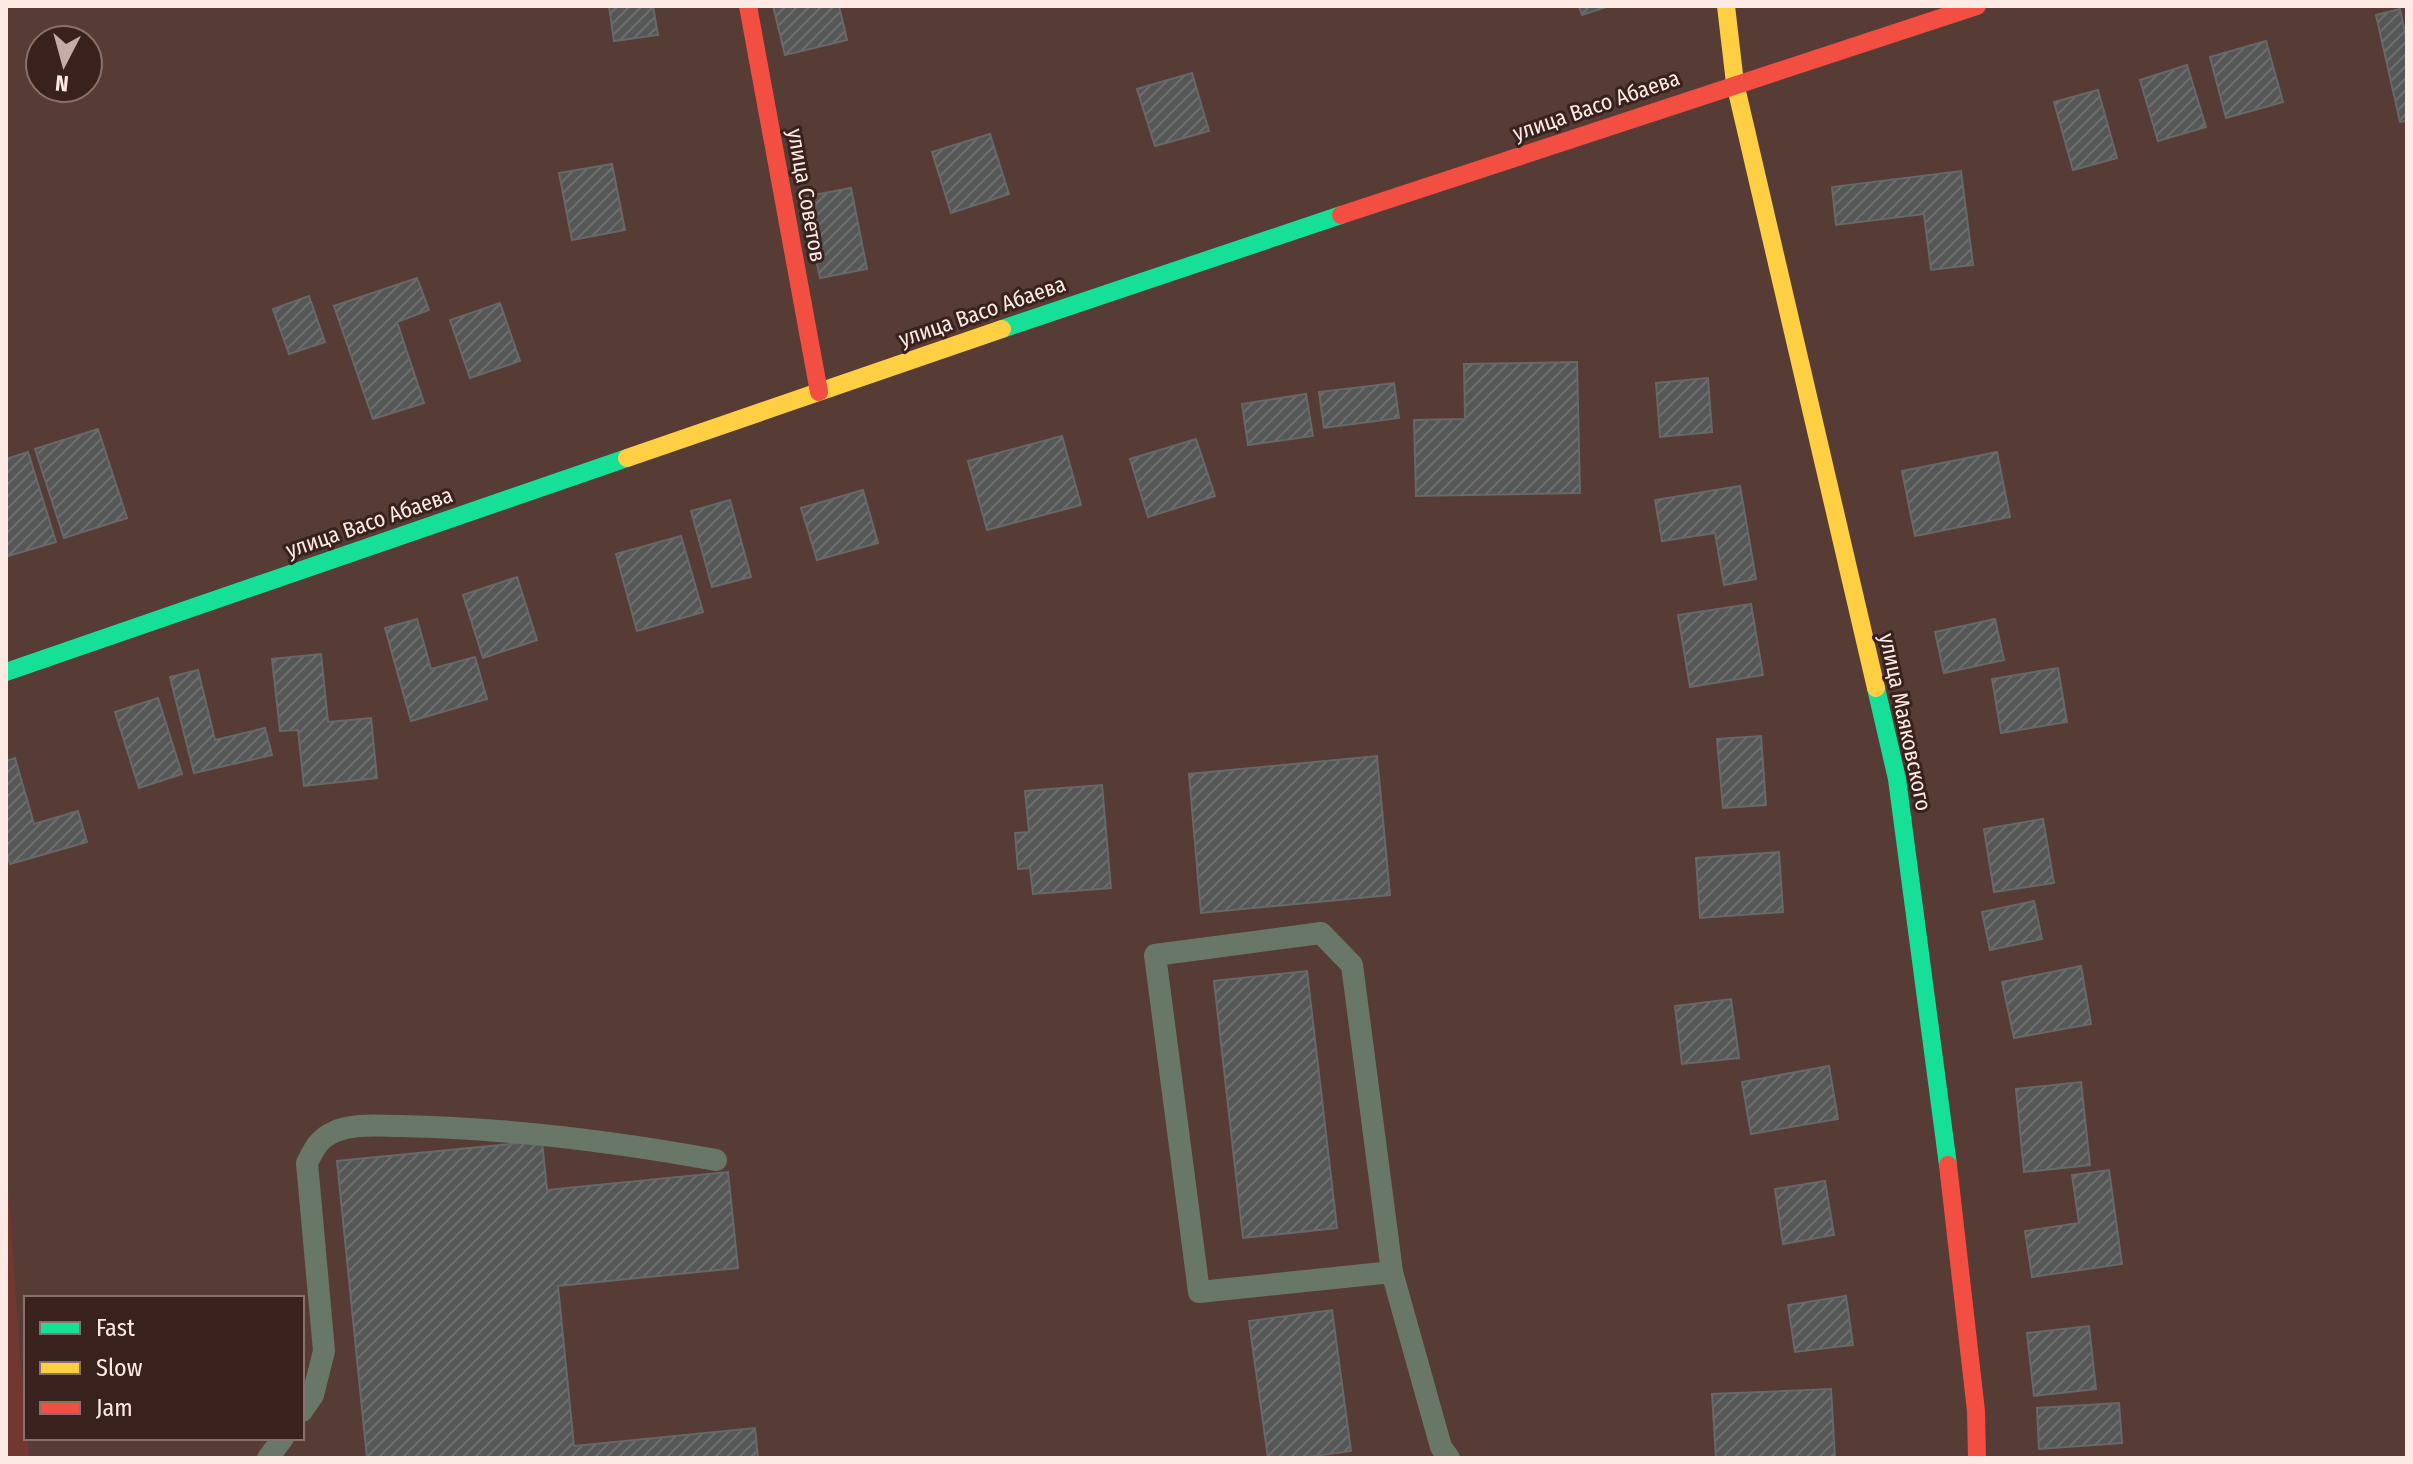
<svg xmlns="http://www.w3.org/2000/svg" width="2413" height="1464" font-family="'Fira Sans Condensed',sans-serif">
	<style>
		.built { fill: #71382f }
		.building { fill: url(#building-hatch); stroke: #676868; stroke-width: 2 }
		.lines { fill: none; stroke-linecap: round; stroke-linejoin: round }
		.lane { stroke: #687768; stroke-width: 22 }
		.fast { stroke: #16e098; stroke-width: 18 }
		.slow { stroke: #ffcf43; stroke-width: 18 }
		.jam { stroke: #f24e42; stroke-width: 18 }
		.labels { text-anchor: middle; stroke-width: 6; stroke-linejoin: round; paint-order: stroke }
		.street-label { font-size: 22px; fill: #feeae5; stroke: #39211d }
	</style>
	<defs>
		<pattern id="building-hatch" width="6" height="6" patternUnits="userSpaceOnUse" patternTransform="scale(2)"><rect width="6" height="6" fill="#555656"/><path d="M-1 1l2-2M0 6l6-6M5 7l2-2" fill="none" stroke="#6e6e6e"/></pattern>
	</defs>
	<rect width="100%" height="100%" fill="#573b35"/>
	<polygon class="built" points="6,1159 26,1438 28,1438 29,1458 6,1458"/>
	<g class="building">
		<polygon points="609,6 653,6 658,35 614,41"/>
		<polygon points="773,6 839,6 847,40 785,55"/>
		<polygon points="1579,6 1609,6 1582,15"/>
		<polygon points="2400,9 2407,42 2407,121 2400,122 2376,15"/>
		<polygon points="2266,41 2283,102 2226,118 2210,57"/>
		<polygon points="2187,65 2206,127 2158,141 2140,80"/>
		<polygon points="1192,73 1209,131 1155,146 1137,89"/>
		<polygon points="2098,90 2117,158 2073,170 2054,102"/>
		<polygon points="990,134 1009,194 951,213 932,152"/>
		<polygon points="612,164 625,230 572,240 559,173"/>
		<polygon points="1961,171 1973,265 1931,270 1924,214 1836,225 1832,187"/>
		<polygon points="851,188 867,269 820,278 803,197"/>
		<polygon points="417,278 429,310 397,322 424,403 373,419 334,306"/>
		<polygon points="309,296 325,342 289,354 273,309"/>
		<polygon points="500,303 520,361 470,378 450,320"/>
		<polygon points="1577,362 1580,493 1416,496 1414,420 1465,419 1464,364"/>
		<polygon points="1708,378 1712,432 1660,437 1656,383"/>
		<polygon points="1394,383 1399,418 1324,428 1319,392"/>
		<polygon points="1306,394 1313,436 1248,445 1242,404"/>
		<polygon points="98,429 127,518 64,538 35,449"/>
		<polygon points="1062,436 1081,505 987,530 968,461"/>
		<polygon points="1196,439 1215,496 1148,517 1130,459"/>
		<polygon points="28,452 56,542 8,556 6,549 6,459"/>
		<polygon points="1997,452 2010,517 1915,536 1902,471"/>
		<polygon points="1740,486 1756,579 1724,585 1715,533 1662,541 1655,500"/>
		<polygon points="863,490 878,543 817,560 801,508"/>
		<polygon points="730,500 751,577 712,587 691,511"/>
		<polygon points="681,536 703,612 637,631 616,554"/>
		<polygon points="517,577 537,640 483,658 463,595"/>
		<polygon points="1751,604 1763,675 1690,687 1678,615"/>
		<polygon points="417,619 431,669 475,657 487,699 411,721 385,628"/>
		<polygon points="1995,619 2004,660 1944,673 1935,632"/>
		<polygon points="321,654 328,722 371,718 377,778 304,786 298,730 280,731 272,659"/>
		<polygon points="2058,668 2067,722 2001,733 1992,679"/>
		<polygon points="198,670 215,740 265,728 272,755 194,773 170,677"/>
		<polygon points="158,698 182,774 139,788 115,712"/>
		<polygon points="1761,736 1766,805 1723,808 1717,739"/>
		<polygon points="1377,756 1390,895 1201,913 1189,774"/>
		<polygon points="15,758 34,824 78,811 87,842 10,864 6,851 6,761"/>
		<polygon points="1102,785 1111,888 1033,894 1030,868 1018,869 1015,833 1029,832 1025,791"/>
		<polygon points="2043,819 2054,883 1994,892 1984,829"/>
		<polygon points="1779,852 1783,912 1700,918 1696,858"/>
		<polygon points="2034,901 2042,939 1990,950 1982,912"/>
		<polygon points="2081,966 2091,1024 2014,1038 2002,982"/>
		<polygon points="1307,971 1337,1228 1243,1238 1214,981"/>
		<polygon points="1731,999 1739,1058 1682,1064 1675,1006"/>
		<polygon points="1829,1066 1838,1119 1751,1134 1742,1082"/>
		<polygon points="2081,1082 2090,1165 2024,1172 2016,1089"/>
		<polygon points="542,1141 547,1190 728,1172 738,1268 558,1286 574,1446 755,1428 758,1458 367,1458 337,1161"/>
		<polygon points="2109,1170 2122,1264 2032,1277 2025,1231 2079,1223 2072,1175"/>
		<polygon points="1825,1181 1834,1235 1783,1244 1775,1189"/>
		<polygon points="1846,1296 1853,1345 1795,1352 1788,1305"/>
		<polygon points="1332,1310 1351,1451 1301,1458 1268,1458 1249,1321"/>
		<polygon points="2089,1326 2096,1389 2034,1396 2027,1333"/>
		<polygon points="1831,1389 1835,1458 1716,1458 1712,1394"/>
		<polygon points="2119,1403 2122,1443 2039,1449 2037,1408"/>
	</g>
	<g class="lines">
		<g class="lane">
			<polyline points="1392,1272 1199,1292 1155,955 1321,933 1352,965 1392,1272 1441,1447 1449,1458"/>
			<path d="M302,1411l11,-16 11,-44 -17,-188c7,-14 11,-24 27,-31 18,-9 46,-6 66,-6 106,2 212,15 316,34"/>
			<polyline points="268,1458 283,1438"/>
		</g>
		<g class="fast">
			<polyline points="1002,329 1341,215"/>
			<polyline points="6,672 627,458"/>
			<polyline points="1876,688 1897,779 1948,1165"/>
		</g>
		<g class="slow">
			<polyline points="1726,6 1735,83 1876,688"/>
			<polyline points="627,458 1002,329"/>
		</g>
		<g class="jam">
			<polyline points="748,6 819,392"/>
			<polyline points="1341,215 1977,6"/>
			<polyline points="1948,1165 1976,1411 1977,1458"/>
		</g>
	</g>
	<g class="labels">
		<g class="street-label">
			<text transform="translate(1596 105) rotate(-19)" y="8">улица Васо Абаева</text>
			<text transform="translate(807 195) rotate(80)" y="8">улица Советов</text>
			<text transform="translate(982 311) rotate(-19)" y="8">улица Васо Абаева</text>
			<text transform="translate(369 522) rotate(-19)" y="8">улица Васо Абаева</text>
			<text transform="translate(1906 722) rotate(78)" y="8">улица Маяковского</text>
		</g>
	</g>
	<rect width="2413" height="1464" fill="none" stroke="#feeae5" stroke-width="16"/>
	<rect x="24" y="1296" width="280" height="144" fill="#39211d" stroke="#88716d" stroke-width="2"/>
	<rect x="40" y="1322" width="40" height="12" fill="#16e098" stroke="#88716d" stroke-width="2"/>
	<text x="96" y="1336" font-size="24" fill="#feeae5">Fast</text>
	<rect x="40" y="1362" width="40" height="12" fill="#ffcf43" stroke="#88716d" stroke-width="2"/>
	<text x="96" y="1376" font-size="24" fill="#feeae5">Slow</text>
	<rect x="40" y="1402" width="40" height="12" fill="#f24e42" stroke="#88716d" stroke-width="2"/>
	<text x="96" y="1416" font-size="24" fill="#feeae5">Jam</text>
	<g transform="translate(64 64) rotate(186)"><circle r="38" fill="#39211d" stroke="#88716d" stroke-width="2"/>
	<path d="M0-6L14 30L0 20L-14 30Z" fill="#c4ada7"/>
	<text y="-12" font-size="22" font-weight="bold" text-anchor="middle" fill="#feeae5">N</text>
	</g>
</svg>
